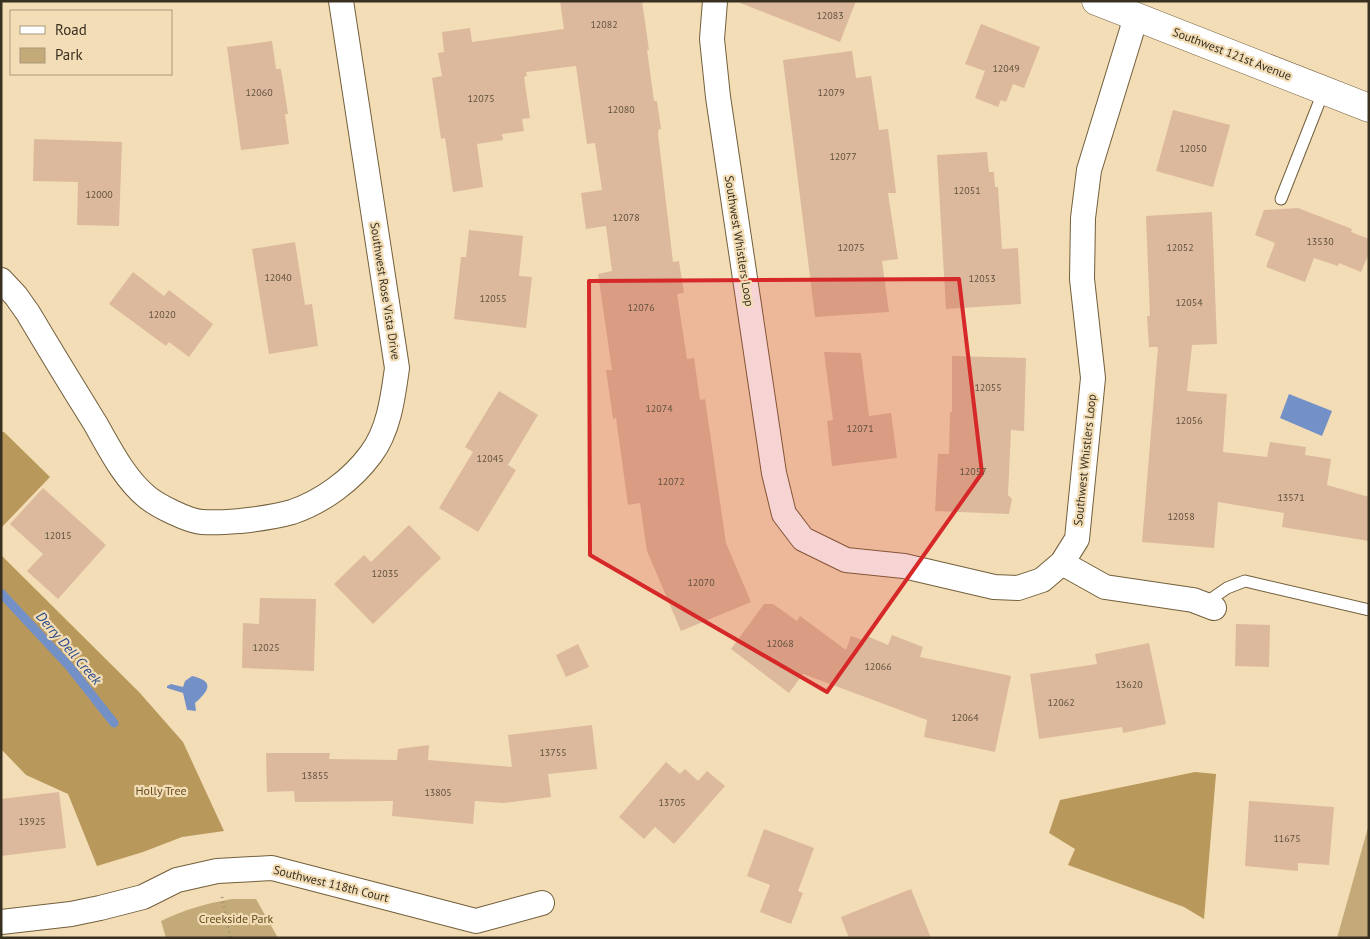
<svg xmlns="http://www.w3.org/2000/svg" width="1370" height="939" font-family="'PT Sans',sans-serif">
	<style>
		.green { fill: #c4aa79 }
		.forest { fill: #b9985c }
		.water { fill: #7491c7 }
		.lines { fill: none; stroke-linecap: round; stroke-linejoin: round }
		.stream { stroke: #7491c7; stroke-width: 9 }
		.building { fill: #dcb99c }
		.lane-casing { stroke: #725f3c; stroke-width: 13 }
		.street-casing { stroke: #725f3c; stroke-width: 26 }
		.secondary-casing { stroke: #725f3c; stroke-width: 29 }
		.path { stroke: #a29275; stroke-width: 3; stroke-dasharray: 1 4; stroke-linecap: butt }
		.lane { stroke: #fff; stroke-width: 11 }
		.street { stroke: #fff; stroke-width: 24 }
		.secondary { stroke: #fff; stroke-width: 28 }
		.marked { fill: #d62828; fill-opacity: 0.2; stroke: #d62828; stroke-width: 4; stroke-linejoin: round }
		.labels { text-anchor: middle; stroke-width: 4.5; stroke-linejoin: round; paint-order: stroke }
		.number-label { font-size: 10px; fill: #61523f }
		.street-label { font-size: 12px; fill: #383020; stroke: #f3ddb6 }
		.park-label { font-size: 12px; fill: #644c1e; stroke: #f3ddb6 }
		.water-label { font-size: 14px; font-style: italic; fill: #26498b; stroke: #f3ddb6 }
	</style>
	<rect width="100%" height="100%" fill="#f3ddb6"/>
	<g class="green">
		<polygon points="1369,824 1369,938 1337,938"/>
		<path d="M232,899h24l22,39h-112l-5,-17c25,-12 43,-17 71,-22z"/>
	</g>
	<g class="forest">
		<polygon points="1,432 4,432 50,477 1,528"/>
		<polygon points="1,555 139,692 183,742 224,831 182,837 143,852 97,866 68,794 26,775 1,749"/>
		<polygon points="1195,772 1216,774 1204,919 1184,907 1068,865 1075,849 1049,833 1060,800"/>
	</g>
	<g class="water">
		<polygon points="1289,394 1332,411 1322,436 1280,418"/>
		<path d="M192,676c24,5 16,16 3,27l1,8 -9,-1 -4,-17 -16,-5v-2l4,-2 12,3 2,-6z"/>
	</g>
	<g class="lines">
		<polyline class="stream" points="1,593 69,666 114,723"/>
	</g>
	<g class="building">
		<polygon points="560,1 642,1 649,50 647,50 654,101 657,101 661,129 659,129 658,134 673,262 679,261 684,293 677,294 687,359 694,358 700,400 705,399 726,543 751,602 681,631 647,551 640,503 628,505 616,418 613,419 606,370 612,370 598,274 612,271 606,226 586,229 581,193 602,190 595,143 587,144 576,66 526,72 527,76 524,77 530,118 522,119 524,131 502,134 503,140 477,144 483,187 453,192 445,138 441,139 432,78 442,76 438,53 444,52 442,32 470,28 472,42 564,29"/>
		<polygon points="740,1 856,1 840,42 740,3"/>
		<polygon points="981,24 1040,47 1024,88 1013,84 1006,102 1001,100 998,107 975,98 985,71 965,64"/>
		<polygon points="272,41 276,69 281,69 288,114 285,114 289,144 241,150 227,47"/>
		<polygon points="852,51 856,78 871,76 879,130 888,129 896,193 888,193 898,259 882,261 889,312 815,317 783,60"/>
		<polygon points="1173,110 1230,125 1213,187 1156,171"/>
		<polygon points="34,139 122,142 119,226 77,225 78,182 33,181"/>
		<polygon points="987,152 989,172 994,172 995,187 998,187 1002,249 1018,248 1021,304 946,309 937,155"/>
		<polygon points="1298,208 1352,229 1351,232 1369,239 1369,253 1361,272 1339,263 1338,266 1314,258 1305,282 1266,267 1275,243 1255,235 1264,210"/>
		<polygon points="1212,212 1217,344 1192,345 1187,391 1227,394 1223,452 1267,457 1270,442 1306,447 1305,455 1331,459 1327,485 1369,497 1369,541 1282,527 1284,513 1218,502 1214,548 1142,542 1158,347 1149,347 1147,316 1150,316 1146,216"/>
		<polygon points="469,230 523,236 519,276 532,277 526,328 454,319 461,257 466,257"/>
		<polygon points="295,242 305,305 312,304 318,346 269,354 252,249"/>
		<polygon points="133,272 164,296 169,290 213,324 189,357 169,342 166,346 109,304"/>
		<polygon points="824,352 861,353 869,416 891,413 897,458 832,466 827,421 833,420"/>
		<polygon points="952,356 1026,358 1024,431 1011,430 1008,495 1012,499 1009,514 935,511 938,454 949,454 950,412 952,412"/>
		<polygon points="499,391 538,415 508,465 516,470 478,532 439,508 473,452 465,447"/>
		<polygon points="43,488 106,545 58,599 27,571 43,554 10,524"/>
		<polygon points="409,525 441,558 373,624 334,584 364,555 371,562"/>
		<polygon points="260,598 316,599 314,671 242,668 243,623 259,624"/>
		<polygon points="764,604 773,604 797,621 800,616 846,650 851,636 865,641 867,636 888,645 892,635 923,647 920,657 1011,676 995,752 924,737 927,720 803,674 789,693 731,649"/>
		<polygon points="1236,624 1270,625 1269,667 1235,666"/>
		<polygon points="1149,643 1166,724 1123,733 1122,727 1039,739 1030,674 1097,664 1095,654"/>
		<polygon points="578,644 589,667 566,677 556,655"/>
		<polygon points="592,725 597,769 548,774 551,797 503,803 475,801 473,824 392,816 393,801 295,802 294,791 267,792 266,753 330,753 329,759 397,760 398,749 429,745 428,760 512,767 508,735"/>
		<polygon points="666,762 680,774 685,769 698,781 707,771 725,786 674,844 655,827 644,839 619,817"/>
		<polygon points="59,792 66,848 1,856 1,799"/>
		<polygon points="1249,801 1334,807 1329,865 1298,863 1298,871 1245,866"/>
		<polygon points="764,829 814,848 798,891 803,893 791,924 760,912 770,885 747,876"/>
		<polygon points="911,889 931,938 849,938 841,917"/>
	</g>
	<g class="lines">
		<defs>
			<g id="lane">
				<polyline points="1281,199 1324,90"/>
				<polyline points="1204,604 1227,588 1245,581 1369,610"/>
			</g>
			<g id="street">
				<polyline points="715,1 712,39 718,97 774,473 784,514 803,539 846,560 904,566 994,587 1018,588 1042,580 1062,563 1077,539 1093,378 1082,279 1083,218 1089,170 1136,17"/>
				<path d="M1,280l15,16 12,17c22,37 44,73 67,110 15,26 29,55 52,74 11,9 41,24 55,25 13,1 25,0 38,-1 18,-2 35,-4 52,-9 30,-10 60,-32 79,-58 18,-24 22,-57 26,-86l-56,-367"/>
				<polyline points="1062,563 1105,587 1193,600 1214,608"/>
				<polyline points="1,922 71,914 100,908 143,897 177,880 217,871 272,868 476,921 542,903"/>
			</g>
			<polyline id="secondary" points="1096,1 1369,108"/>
		</defs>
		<use href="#lane" class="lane-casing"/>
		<use href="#street" class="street-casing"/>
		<use href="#secondary" class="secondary-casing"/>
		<polyline class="path" points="222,897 230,938"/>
		<use href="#lane" class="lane"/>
		<use href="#street" class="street"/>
		<use href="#secondary" class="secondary"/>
	</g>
	<path class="marked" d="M959,279l23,194 -155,219 -237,-137 -1,-274z"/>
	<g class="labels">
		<g class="number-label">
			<text x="830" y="19">12083</text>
			<text x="604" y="28">12082</text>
			<text x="1006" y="72">12049</text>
			<text x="259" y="96">12060</text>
			<text x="831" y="96">12079</text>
			<text x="481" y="102">12075</text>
			<text x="621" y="113">12080</text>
			<text x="1193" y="152">12050</text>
			<text x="843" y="160">12077</text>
			<text x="967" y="194">12051</text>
			<text x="99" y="198">12000</text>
			<text x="626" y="221">12078</text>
			<text x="1320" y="245">13530</text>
			<text x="851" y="251">12075</text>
			<text x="1180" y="251">12052</text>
			<text x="278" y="281">12040</text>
			<text x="982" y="282">12053</text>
			<text x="493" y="302">12055</text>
			<text x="1189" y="306">12054</text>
			<text x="641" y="311">12076</text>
			<text x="162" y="318">12020</text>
			<text x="988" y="391">12055</text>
			<text x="659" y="412">12074</text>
			<text x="1189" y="424">12056</text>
			<text x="860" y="432">12071</text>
			<text x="490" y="462">12045</text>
			<text x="973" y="475">12057</text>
			<text x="671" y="485">12072</text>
			<text x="1291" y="501">13571</text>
			<text x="1181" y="520">12058</text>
			<text x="58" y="539">12015</text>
			<text x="385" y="577">12035</text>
			<text x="701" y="586">12070</text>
			<text x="780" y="647">12068</text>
			<text x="266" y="651">12025</text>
			<text x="878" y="670">12066</text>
			<text x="1129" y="688">13620</text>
			<text x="1061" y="706">12062</text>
			<text x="965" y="721">12064</text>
			<text x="553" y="756">13755</text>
			<text x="315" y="779">13855</text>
			<text x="438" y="796">13805</text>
			<text x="672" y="806">13705</text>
			<text x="32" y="825">13925</text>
			<text x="1287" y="842">11675</text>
		</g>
		<g class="street-label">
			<text transform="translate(1232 54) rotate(21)" y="4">Southwest 121st Avenue</text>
			<text transform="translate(739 241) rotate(81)" y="4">Southwest Whistlers Loop</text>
			<text transform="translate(385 291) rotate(81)" y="4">Southwest Rose Vista Drive</text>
			<text transform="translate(1085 460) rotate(-84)" y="4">Southwest Whistlers Loop</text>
			<text transform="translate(331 884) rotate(14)" y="4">Southwest 118th Court</text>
		</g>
		<g class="park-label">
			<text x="161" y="795">Holly Tree</text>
			<text x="236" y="923">Creekside Park</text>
		</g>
		<g class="water-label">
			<text transform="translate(69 648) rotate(49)" y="5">Derry Dell Creek</text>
		</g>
	</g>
	<rect width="1370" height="939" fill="none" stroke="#383020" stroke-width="5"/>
	<rect x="10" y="10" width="162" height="65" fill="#f3ddb6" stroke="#a8987a"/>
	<rect x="20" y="26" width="25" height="8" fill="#ffffff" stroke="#a8987a"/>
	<text x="55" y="35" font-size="15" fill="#383020">Road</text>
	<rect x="20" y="48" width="25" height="15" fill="#c4aa79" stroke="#a8987a"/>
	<text x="55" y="60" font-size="15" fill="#383020">Park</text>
</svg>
